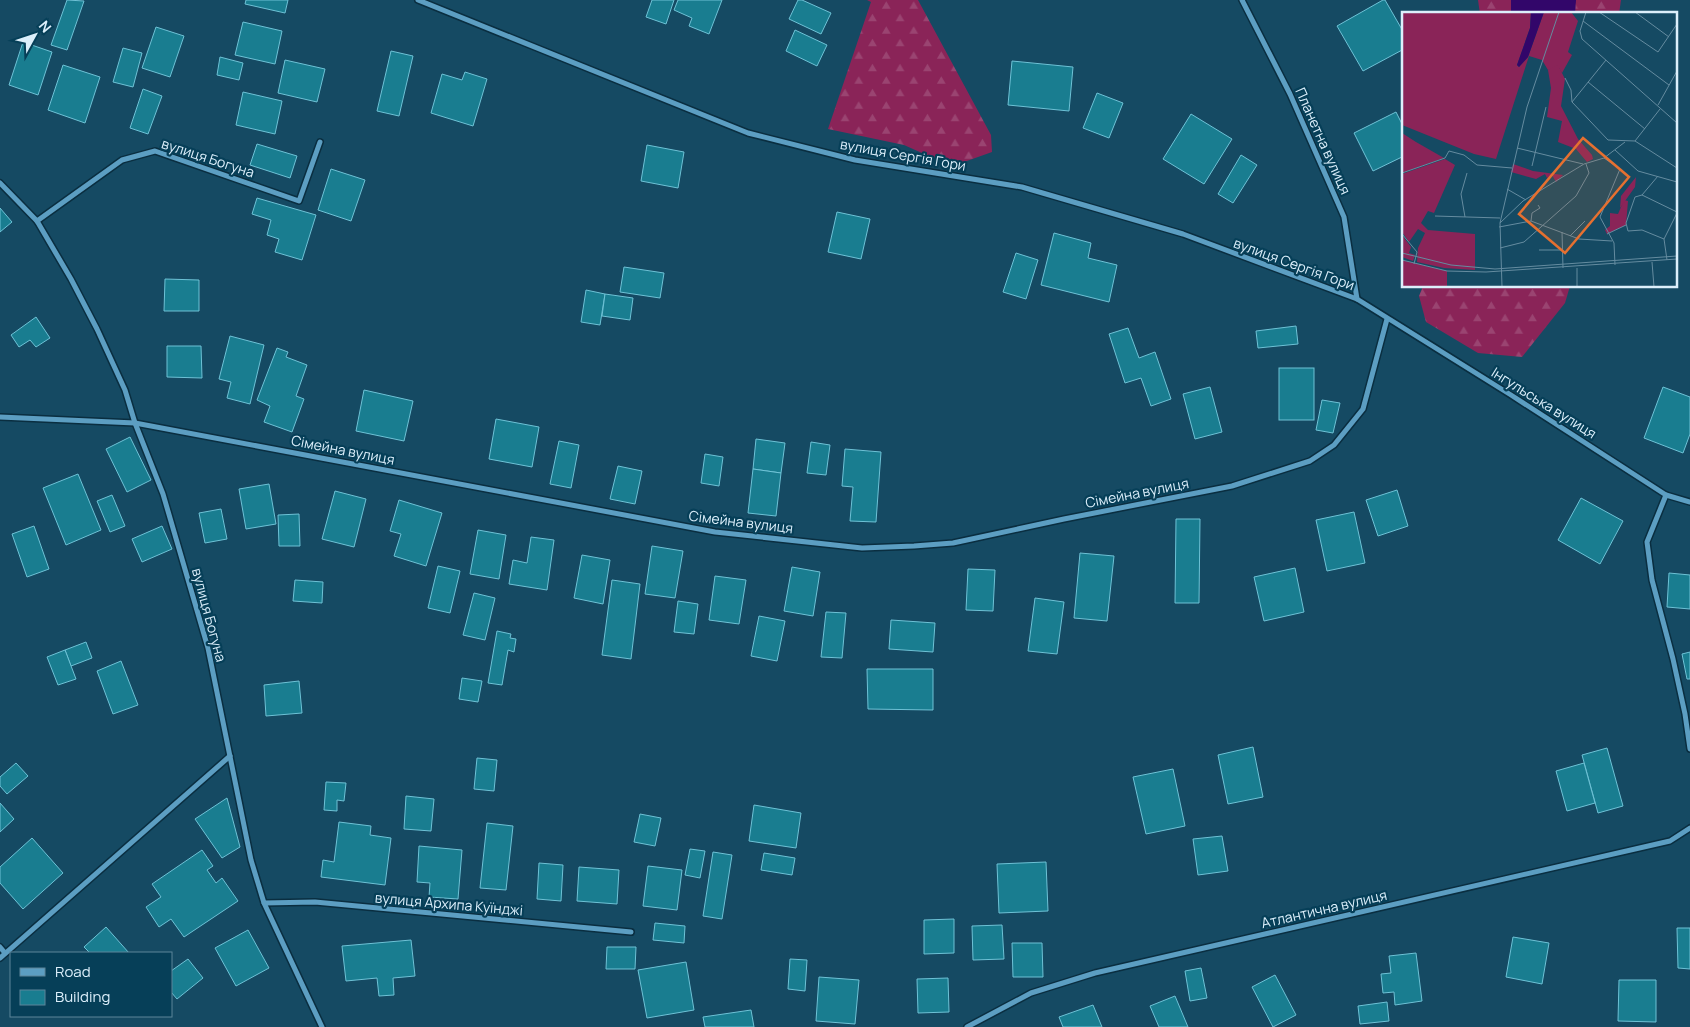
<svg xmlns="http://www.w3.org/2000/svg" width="1690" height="1027" font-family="Manrope,sans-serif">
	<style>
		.forest { fill: url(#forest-firs) }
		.water { fill: #32066a }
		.building { fill: #197d90; stroke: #6ec2d6 }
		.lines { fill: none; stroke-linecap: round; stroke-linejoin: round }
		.street-casing { stroke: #0a2e40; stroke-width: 8 }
		.street { stroke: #5c9ec2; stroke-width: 5 }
		.labels { text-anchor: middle; stroke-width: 4.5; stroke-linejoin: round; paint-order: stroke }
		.street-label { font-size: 14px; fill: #dceffb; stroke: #063f58 }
		.inset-road { fill: none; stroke: #658ca0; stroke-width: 1 }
		.view { fill: #e67030; fill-opacity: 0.15; stroke: #e67030; stroke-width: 2.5 }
		.inset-edge { fill: none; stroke: #dceffb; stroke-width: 2.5 }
	</style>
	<defs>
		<pattern id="forest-firs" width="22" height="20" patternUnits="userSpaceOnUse" patternTransform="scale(1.25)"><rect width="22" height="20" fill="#8a2458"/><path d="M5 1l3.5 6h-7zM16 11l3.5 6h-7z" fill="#9a4471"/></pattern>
	</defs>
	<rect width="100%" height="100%" fill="#154a63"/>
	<g class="forest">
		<polygon points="867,0 918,0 991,135 992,152 964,162 931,157 904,145 828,129 871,2"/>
		<polygon points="1478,0 1621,0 1619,14 1480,14"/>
		<polygon points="1423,286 1570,286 1565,303 1522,357 1478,353 1426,322 1419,296"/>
	</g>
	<polygon class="water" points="1511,0 1576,0 1575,14 1511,14"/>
	<g class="building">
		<polygon points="67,0 84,1 67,50 51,45"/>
		<polygon points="246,0 288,0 285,13 245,4"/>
		<polygon points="652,0 674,0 666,24 646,17"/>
		<polygon points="678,0 722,0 709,34 689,26 692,18 674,10"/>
		<polygon points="798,0 802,0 831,13 821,34 789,19"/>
		<polygon points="1383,0 1385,0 1404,33 1404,49 1363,71 1337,26"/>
		<polygon points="243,22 282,31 275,64 235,55"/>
		<polygon points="156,27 184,36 170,77 142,68"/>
		<polygon points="795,30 827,45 817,66 786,51"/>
		<polygon points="23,42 52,52 38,95 9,85"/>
		<polygon points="123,48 142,53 133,87 113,82"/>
		<polygon points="391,51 413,56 399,116 377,111"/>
		<polygon points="220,57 243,63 239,80 217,75"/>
		<polygon points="285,60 325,69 317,102 278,93"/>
		<polygon points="1012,61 1073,67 1069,111 1008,105"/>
		<polygon points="63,65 100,77 85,123 48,110"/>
		<polygon points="465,72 487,79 473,126 431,113 442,74 462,80"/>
		<polygon points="143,89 162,96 148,134 130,128"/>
		<polygon points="243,92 282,101 275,134 236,125"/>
		<polygon points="1097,93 1123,103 1109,138 1083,128"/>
		<polygon points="1396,112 1404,128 1404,156 1373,171 1354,133"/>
		<polygon points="1191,114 1232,139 1204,184 1163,159"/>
		<polygon points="257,144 297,156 290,178 250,165"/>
		<polygon points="647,145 684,152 678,188 641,181"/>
		<polygon points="1241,155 1257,165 1233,203 1218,194"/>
		<polygon points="331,169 365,180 351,221 318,210"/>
		<polygon points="257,198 316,215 302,260 275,252 279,239 267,235 271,220 252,214"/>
		<polygon points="0,208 12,222 0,232"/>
		<polygon points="837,212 870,219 861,259 828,252"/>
		<polygon points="1054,233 1091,243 1088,258 1117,265 1109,302 1041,285"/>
		<polygon points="1016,253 1038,260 1026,299 1003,292"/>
		<polygon points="624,267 664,273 660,298 620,292"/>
		<polygon points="165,279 199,280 199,311 164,311"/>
		<polygon points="586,290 605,294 600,325 581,322"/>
		<polygon points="605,294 633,298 630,320 602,316"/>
		<polygon points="36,317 50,338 36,347 30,340 19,347 11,335"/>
		<polygon points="1296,326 1298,344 1258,348 1256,331"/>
		<polygon points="1128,328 1139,358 1155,352 1171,399 1151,406 1141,378 1125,383 1109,334"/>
		<polygon points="230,336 264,345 250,404 227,398 231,382 219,379"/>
		<polygon points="167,346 201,346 202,378 167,377"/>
		<polygon points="277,348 288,352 286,357 307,365 296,396 304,399 292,432 264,422 270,406 257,400"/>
		<rect x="1279" y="368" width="35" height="52"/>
		<polygon points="1210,387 1222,432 1195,439 1183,394"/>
		<polygon points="1663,387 1690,397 1690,434 1683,453 1644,438"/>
		<polygon points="364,390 413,401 404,441 356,431"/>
		<polygon points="1322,400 1340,403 1333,433 1316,430"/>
		<polygon points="496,419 539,427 532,467 489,459"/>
		<polygon points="130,437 151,480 127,492 106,449"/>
		<polygon points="756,439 785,443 781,473 753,469"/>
		<polygon points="559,441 579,445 571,488 550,484"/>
		<polygon points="811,442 830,445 826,475 807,473"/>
		<polygon points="845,449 881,452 876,522 850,521 853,487 842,486"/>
		<polygon points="705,454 723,457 719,486 701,483"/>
		<polygon points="618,466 642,471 635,504 610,499"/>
		<polygon points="753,469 781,473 776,516 748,513"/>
		<polygon points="78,474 101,530 66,545 43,488"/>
		<polygon points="269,484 276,524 246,529 239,489"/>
		<polygon points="1397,490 1408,526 1378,536 1366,500"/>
		<polygon points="335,491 366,499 354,547 322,539"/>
		<polygon points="112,495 125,526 110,532 97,501"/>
		<polygon points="1581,498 1623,521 1600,564 1558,540"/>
		<polygon points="399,500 442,513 426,566 394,556 401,534 390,531"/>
		<polygon points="221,509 227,539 205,543 199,513"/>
		<polygon points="1354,512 1365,563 1327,571 1316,520"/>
		<polygon points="299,514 300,546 279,546 278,515"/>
		<polygon points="1176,519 1200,519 1199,603 1175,603"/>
		<polygon points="34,526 49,569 27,577 12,534"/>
		<polygon points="162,526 172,549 142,562 132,539"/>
		<polygon points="478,530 506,535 499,579 470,574"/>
		<polygon points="531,537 554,540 547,590 509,584 513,560 527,563"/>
		<polygon points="652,546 683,551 675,598 645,594"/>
		<polygon points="1080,553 1114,556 1107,621 1074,618"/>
		<polygon points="582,555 610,560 603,604 574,598"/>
		<polygon points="438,566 460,571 450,613 428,608"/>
		<polygon points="792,567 820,572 813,616 784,611"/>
		<polygon points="1295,568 1304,612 1264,621 1254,577"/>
		<polygon points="968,569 995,570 993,611 966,610"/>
		<polygon points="1669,573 1690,575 1690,609 1667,607"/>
		<polygon points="715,576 746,580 739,624 709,620"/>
		<polygon points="295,580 323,582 322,603 293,601"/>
		<polygon points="612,580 640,584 631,659 602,655"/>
		<polygon points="474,593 495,598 485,640 463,635"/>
		<polygon points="1035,598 1064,602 1057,654 1028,651"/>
		<polygon points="678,601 698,604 694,634 674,632"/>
		<polygon points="826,612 846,613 842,658 821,657"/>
		<polygon points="759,616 785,621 777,661 751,656"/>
		<polygon points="891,620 935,623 933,652 889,649"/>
		<polygon points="497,631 511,634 510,638 516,639 514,652 508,650 502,685 488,683"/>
		<polygon points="86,642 92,658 71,666 65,650"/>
		<polygon points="65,650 76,679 58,685 47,657"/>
		<polygon points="1690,652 1690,679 1687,679 1682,654"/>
		<polygon points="121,661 138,705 113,714 97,671"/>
		<polygon points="867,669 933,669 933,710 868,709"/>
		<polygon points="462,678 482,681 478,702 459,699"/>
		<polygon points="299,681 302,713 266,716 264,685"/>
		<polygon points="1253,747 1263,797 1228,804 1218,755"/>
		<polygon points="1607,748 1623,806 1598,813 1582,755"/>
		<polygon points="477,758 497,760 494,791 474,789"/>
		<polygon points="16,763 28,776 7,794 0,786 0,777"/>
		<polygon points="1584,763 1595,803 1567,811 1556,771"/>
		<polygon points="1173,769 1185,826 1146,834 1133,777"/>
		<polygon points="326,782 346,783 344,801 337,800 337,811 324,810"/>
		<polygon points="406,796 434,799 431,831 404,829"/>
		<polygon points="227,798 240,847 222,858 195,819"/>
		<polygon points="0,803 14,819 0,832"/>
		<polygon points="754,805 801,813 796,848 749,841"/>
		<polygon points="640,814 661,818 655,846 634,842"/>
		<polygon points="339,822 371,826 370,835 391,838 385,885 321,877 323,860 334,862"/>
		<polygon points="487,823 513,826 506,890 480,888"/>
		<polygon points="1222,836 1228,871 1198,875 1193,839"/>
		<polygon points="32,838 63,873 23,909 0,883 0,867"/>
		<polygon points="419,846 462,850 458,899 429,897 430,883 417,882"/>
		<polygon points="690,849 705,851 700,878 685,875"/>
		<polygon points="202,850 213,866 207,870 216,883 222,878 238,901 184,937 171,919 159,927 146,907 161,897 152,884"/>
		<polygon points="713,852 732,855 722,919 703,916"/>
		<polygon points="764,853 795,858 792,875 761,870"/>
		<polygon points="1046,862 1048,911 999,913 997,864"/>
		<polygon points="539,863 563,865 561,901 537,899"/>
		<polygon points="648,866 682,870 677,910 643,906"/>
		<polygon points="579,867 619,870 617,904 577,901"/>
		<polygon points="954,919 954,953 924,954 924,920"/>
		<polygon points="655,923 685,926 684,943 653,940"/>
		<polygon points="1002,925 1004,959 973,960 972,926"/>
		<polygon points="106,927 129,953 90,953 84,947"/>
		<polygon points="1677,928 1690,928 1690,969 1678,968"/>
		<polygon points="248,930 269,968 236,986 215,948"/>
		<polygon points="1513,937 1549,943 1542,984 1506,977"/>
		<polygon points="411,940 415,976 393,978 394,995 379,996 377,978 346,981 342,946"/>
		<polygon points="1012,943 1042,943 1043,977 1013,977"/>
		<polygon points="607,947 636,947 635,969 606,969"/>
		<polygon points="1416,953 1422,1001 1395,1005 1394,992 1383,993 1381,974 1391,973 1389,956"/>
		<polygon points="188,959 203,978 177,999 171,992 171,971"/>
		<polygon points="790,959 807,960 805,991 788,989"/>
		<polygon points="686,962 694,1010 647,1018 638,970"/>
		<polygon points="1201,968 1207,998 1190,1001 1185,971"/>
		<polygon points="1275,975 1296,1015 1273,1027 1252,987"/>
		<polygon points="819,977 859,980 855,1024 816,1021"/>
		<polygon points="948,978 949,1012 918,1013 917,979"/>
		<polygon points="1619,980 1656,980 1656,1022 1618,1021"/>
		<polygon points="1175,996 1188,1027 1159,1027 1150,1006"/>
		<polygon points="1387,1002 1389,1021 1360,1024 1358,1006"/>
		<polygon points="1093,1005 1102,1027 1063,1027 1059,1017"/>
		<polygon points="751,1010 754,1027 705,1027 703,1017"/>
	</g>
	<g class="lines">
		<defs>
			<g id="street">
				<polyline points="418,0 748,133 855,160 1022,187 1183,234 1357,299 1511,395 1666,495 1690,502"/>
				<polyline points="1242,0 1290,94 1344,217 1357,299"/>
				<polyline points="0,183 37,221 71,279 97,329 125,390 135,423 163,494 208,648 251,860 264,903 322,1027"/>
				<polyline points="37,221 122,160 155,151 299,201 320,142"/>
				<polyline points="0,417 135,423 715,532 862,548 914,546 953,543 1064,519 1232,486 1310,461 1334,445 1363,409 1387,319"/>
				<polyline points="1666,495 1647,542 1652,580 1673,659 1685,714 1690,749"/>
				<polyline points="264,903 315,902 631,932"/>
				<polyline points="0,947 5,953"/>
				<polyline points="0,958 230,756"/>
				<polyline points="967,1027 1031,993 1095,973 1670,841 1690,828"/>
			</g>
		</defs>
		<use href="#street" class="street-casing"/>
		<use href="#street" class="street"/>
	</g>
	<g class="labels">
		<g class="street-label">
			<text transform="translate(1323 141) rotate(66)" y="5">Планетна вулиця</text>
			<text transform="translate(903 155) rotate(10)" y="5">вулиця Сергія Гори</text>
			<text transform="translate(208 158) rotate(18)" y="5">вулиця Богуна</text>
			<text transform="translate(1294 264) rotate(20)" y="5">вулиця Сергія Гори</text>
			<text transform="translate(1544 403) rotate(32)" y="5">Інгульська вулиця</text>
			<text transform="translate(343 450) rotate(11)" y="5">Сімейна вулиця</text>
			<text transform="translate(1137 493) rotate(-11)" y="5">Сімейна вулиця</text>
			<text transform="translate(741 522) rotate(7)" y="5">Сімейна вулиця</text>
			<text transform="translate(209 615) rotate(75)" y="5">вулиця Богуна</text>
			<text transform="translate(449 904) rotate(5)" y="5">вулиця Архипа Куїнджі</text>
			<text transform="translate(1324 909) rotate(-13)" y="5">Атлантична вулиця</text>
		</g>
	</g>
	<g transform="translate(1402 12)">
		<rect width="275" height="275" fill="#154a63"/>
		<path d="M0,0h129l-1,16 -13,37 2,2 9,-10 16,-45h27l7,9 -10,31 4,3 -10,18 -3,-5 -11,2 -6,-10 -13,-4 -33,103 -22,-5 -72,-29zM0,121l14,9 28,16 -42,15zM43,147l10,6 -21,48 -6,-2 -7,12 7,7 47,4v36l-31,-2 -27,-6 1,-14 7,-15 -7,-4 -9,13 -7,-10v-58zM222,188l4,1 -2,24 -19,9 -2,-4 5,-4v-13l8,1zM0,223l9,12 -2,6 6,2 -2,6 -11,-4zM0,248l45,11v16h-45z" fill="#8a2458"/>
		<path d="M156,53l7,14 -4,27 17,33 14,16 1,4 -6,3 -11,-13 -18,-7 4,-21 -15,-4 4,-29 -3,-18zM111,152l20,7 30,4 -7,7 -4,-7 -5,3 -2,-4 -9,5 -25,-7zM234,165l-1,10 -15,21 1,-12z" fill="#8a2458"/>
		<path d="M129,0h13l-16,45 -9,10 -2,-2 13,-37z" fill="#32066a"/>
		<path class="inset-road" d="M184,0l-6,19 2,8 95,84M197,0l59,40 19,-28M233,0l34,25M181,9l86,64M163,66l6,12 1,12 36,38 27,1 42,27M186,70l57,47M170,90l34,-42M256,93l19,-34M233,129l25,-32M115,136l66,16M213,138l23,21 39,11M202,146l16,11 -20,48 14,26 1,22M130,154l14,-59M0,161l43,-15 4,-7 15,4 13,10 35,3M256,164l-16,19 35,17M105,177l19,11M240,183l-7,2 -9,26 2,8 14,-1 22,9M33,204l65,2M63,205l-4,-23 6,-21M129,209l1,-8 8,-5 -2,-3M98,211l27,-116 32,-95M97,215l32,-6 48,18 33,2M160,220l1,36M0,222l15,18 -3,12M205,222l19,-9M168,224l15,-15M98,236l24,-6 52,-46 13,-23 -3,-9M137,238h23M0,241l49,12 44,4 182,-13M0,248l45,11 39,1 191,-13M265,248l-3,-21 13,-26M250,250l2,25M175,256v19M100,275l-2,-64 23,-22 61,-37 20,-6 21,-16"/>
		<path class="view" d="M181,126l46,39 -64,76 -46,-39z"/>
		<rect width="275" height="275" class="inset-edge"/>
	</g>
	<rect x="10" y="952" width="162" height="65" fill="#063f58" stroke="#5c8599"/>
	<rect x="20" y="968" width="25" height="8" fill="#5c9ec2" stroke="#5c8599"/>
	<text x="55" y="977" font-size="15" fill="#dceffb">Road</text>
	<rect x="20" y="990" width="25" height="15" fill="#197d90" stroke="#5c8599"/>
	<text x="55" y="1002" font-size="15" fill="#dceffb">Building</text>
	<g transform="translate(35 35) rotate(50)" stroke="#063f58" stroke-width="4" paint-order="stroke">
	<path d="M0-4L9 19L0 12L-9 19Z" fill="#dceffb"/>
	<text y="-8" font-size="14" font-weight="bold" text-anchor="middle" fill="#dceffb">N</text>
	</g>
</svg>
